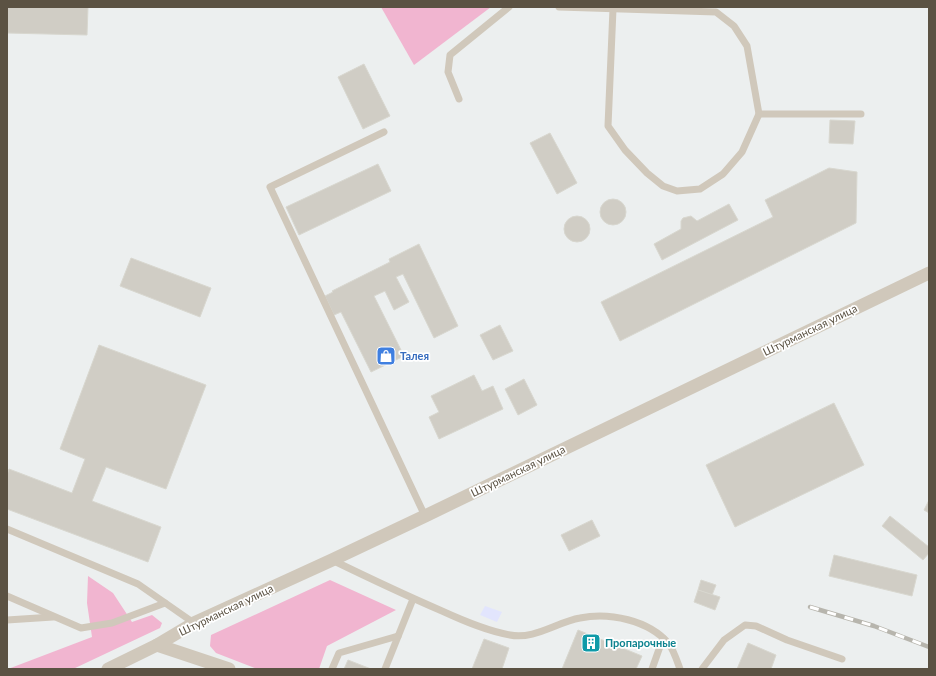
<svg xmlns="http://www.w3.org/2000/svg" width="936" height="676" font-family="Lato,sans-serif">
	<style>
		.commercial { fill: #e2e5fd }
		.green { fill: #f1b5d0 }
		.building { fill: #d0cdc5; stroke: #d8d7cf }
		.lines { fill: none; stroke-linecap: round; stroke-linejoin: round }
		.service { stroke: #d0c8bb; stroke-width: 7 }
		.minor { stroke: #d0c8bb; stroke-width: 13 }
		.rail-casing { stroke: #b7b5ad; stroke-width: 4.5 }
		.rail { stroke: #fff; stroke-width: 3; stroke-dasharray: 9; stroke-linecap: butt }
		.labels { text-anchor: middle; stroke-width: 3.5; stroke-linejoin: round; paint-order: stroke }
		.street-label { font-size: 11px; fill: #5b5243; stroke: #fff }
		.shop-label { font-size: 11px; font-weight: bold; fill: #366cbe; stroke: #fff; text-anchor: start }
		.culture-label { font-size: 11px; font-weight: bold; fill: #0d838f; stroke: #fff; text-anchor: start }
	</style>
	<rect width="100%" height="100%" fill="#ecefef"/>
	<polygon class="commercial" points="485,606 502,612 497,622 480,615"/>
	<g class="green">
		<polygon points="381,7 491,7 414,65"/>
		<polygon points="88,576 113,593 132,622 152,615 162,623 160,628 73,669 8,669 92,637 87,603"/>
		<polygon points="330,580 396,610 327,646 319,669 257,669 216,653 210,646 211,635"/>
	</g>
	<g class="building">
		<polygon points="7,7 88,7 87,35 7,33"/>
		<polygon points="364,64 390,116 363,129 338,77"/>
		<polygon points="830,120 855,121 853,144 829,143"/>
		<polygon points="550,133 577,183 557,194 530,143"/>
		<polygon points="378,164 391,191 299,235 286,207"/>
		<polygon points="829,168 857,172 856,223 620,341 601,302 773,217 765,200"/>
		<circle cx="613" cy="212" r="13"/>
		<polygon points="729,204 738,220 662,260 654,244 681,229 681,221 683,218 691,216 697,221"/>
		<circle cx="577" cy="229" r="13"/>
		<polygon points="419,244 458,326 434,338 403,274 396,277 409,302 394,310 385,291 374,296 404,356 371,372 341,312 334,315 325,296 333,292 332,291 390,262 389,259"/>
		<polygon points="131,258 211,288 200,317 120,286"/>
		<polygon points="500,325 513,351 493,360 480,335"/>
		<polygon points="99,345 206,385 166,489 106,467 92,501 161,527 148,562 7,509 7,475 9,469 72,493 85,459 60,449"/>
		<polygon points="474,375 482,391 493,386 503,409 439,439 429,417 439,412 431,396"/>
		<polygon points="524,379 537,405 518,415 505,389"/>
		<polygon points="834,403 864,465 735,527 706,465"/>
		<polygon points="929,500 929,513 924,510"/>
		<polygon points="890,516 929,547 929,553 923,560 882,526"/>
		<polygon points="592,520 600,536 569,551 561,535"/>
		<polygon points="834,555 917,575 912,596 829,576"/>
		<polygon points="701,580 716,585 712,595 698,590"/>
		<polygon points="698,590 720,597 715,610 694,602"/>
		<polygon points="578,630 642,656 636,669 562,669"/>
		<polygon points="484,639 509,648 502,669 472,669"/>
		<polygon points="748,643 776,655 771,669 737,669"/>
		<polygon points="348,660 371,669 344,669"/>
	</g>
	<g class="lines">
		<g class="service">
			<polyline points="559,7 716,12 734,26 747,46 759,114 861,114"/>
			<polyline points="613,9 608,126 625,150 647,173 663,186 677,191 700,189 723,174 742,152 759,114"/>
			<polyline points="459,99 448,72 450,55 509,7"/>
			<polyline points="384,132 270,187 425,516"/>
			<polyline points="7,529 138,584 194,623"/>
			<path d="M332,560c37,18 73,35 110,51 22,10 45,20 68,24 24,5 47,-13 70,-17 29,-6 69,2 89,26 5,7 8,17 11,25"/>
			<polyline points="7,596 81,628 112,623 165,603"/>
			<polyline points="7,620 53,617"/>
			<polyline points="332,669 339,653 398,636"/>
			<polyline points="385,669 413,599"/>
			<polyline points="652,669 663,638"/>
			<polyline points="702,669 724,640 745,625 756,626 787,640 842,659"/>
		</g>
		<g class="minor">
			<polyline points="157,645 229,669"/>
			<polyline points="108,669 157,645 194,623 332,560 425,516 929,273"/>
		</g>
		<defs>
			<polyline id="rail" points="810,607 874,626 929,647"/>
		</defs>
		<use href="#rail" class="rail-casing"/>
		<use href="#rail" class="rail"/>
	</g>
	<defs>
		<symbol id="shop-square" viewBox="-11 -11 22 22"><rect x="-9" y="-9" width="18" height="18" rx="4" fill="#3f7fe0" stroke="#fff"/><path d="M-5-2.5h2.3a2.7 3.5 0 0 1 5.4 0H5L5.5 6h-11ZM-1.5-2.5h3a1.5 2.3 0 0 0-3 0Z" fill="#fff"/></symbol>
		<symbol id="building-square" viewBox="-11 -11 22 22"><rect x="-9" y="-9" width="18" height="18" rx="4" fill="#0f9aa8" stroke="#fff"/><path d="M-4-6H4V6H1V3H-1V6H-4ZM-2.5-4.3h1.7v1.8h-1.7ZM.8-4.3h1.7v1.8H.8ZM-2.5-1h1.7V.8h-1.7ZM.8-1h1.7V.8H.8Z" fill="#fff"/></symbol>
	</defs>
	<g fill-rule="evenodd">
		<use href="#shop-square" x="375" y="345" width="22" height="22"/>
		<use href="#building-square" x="580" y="632" width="22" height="22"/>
	</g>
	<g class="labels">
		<g class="street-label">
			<text transform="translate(810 330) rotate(-26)" y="4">Штурманская улица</text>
			<text transform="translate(518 471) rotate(-26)" y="4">Штурманская улица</text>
			<text transform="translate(226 610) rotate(-26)" y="4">Штурманская улица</text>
		</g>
		<g class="shop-label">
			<text x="400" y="360">Талея</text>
		</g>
		<g class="culture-label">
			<text x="605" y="647">Пропарочные</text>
		</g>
	</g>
	<rect width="936" height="676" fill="none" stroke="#5b5243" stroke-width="16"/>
</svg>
